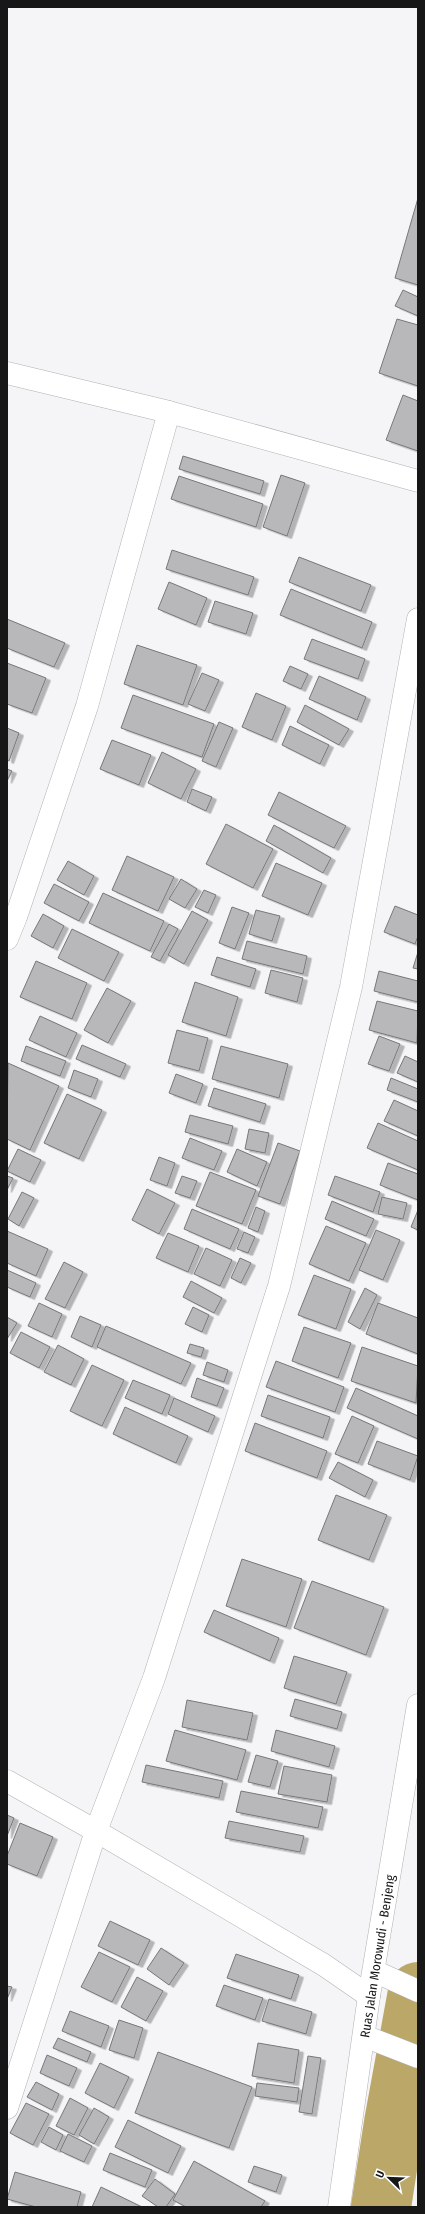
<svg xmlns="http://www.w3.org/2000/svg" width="425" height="2214" font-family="'Fira Sans Condensed',sans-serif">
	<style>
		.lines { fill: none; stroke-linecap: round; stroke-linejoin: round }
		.river { stroke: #bba868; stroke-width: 60 }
		.building { fill: #b8b7ba; stroke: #78777a; filter: url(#shadow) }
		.street-casing { stroke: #b2b1b4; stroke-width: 23 }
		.secondary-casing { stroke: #b2b1b4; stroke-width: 23 }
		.street { stroke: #fff; stroke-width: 22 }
		.secondary { stroke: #fff; stroke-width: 22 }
		.labels { text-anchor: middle; stroke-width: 3.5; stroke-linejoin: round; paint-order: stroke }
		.street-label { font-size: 13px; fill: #181718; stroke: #fff }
	</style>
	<defs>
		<filter id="shadow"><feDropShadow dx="4.5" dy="2.5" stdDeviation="0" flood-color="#0004"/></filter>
	</defs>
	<rect width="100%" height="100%" fill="#f5f4f7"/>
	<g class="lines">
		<polyline class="river" points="381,2207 394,2123 418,1992"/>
	</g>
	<g class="building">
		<polygon points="418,198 418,285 395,278"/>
		<polygon points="403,290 418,297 418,316 395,306"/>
		<polygon points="397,319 418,325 418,386 379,373"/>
		<polygon points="403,395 418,401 418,451 386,440"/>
		<polygon points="183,456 264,481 260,494 179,469"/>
		<polygon points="281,475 305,483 287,536 263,527"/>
		<polygon points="179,476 263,504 256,527 171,499"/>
		<polygon points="172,550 254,577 248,595 166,569"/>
		<polygon points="299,557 371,585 361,611 289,582"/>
		<polygon points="169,582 207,598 196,625 158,609"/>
		<polygon points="291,589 372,622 362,648 280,615"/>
		<polygon points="215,601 253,613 246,634 208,622"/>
		<polygon points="7,619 65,643 54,667 7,648"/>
		<polygon points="312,639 365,659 358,679 304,659"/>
		<polygon points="137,645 197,665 183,705 124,684"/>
		<polygon points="7,663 46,678 32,713 7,704"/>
		<polygon points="290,666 308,674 301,689 283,681"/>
		<polygon points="202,673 219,680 205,711 188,704"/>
		<polygon points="319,676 366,697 357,720 309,699"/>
		<polygon points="256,693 286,706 272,740 242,727"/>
		<polygon points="133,695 214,724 202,757 121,728"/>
		<polygon points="305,705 349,729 339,745 297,722"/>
		<polygon points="219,722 233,728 216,767 202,761"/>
		<polygon points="290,726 329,745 320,764 282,745"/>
		<polygon points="7,728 19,733 9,761 7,760"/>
		<polygon points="112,740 151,755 139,785 100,769"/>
		<polygon points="162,752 196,769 181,799 148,783"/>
		<polygon points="7,769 12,771 7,781"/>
		<polygon points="192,789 212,797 206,811 187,802"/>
		<polygon points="279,792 346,826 334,848 268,815"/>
		<polygon points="226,824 273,849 253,888 206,864"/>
		<polygon points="274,825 331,858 323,873 266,841"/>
		<polygon points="127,856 174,877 158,911 112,890"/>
		<polygon points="68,861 94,876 84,895 57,880"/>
		<polygon points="276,863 322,883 308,915 262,896"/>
		<polygon points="181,879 197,889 185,908 169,899"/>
		<polygon points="54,884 89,902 79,921 44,903"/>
		<polygon points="204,890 216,895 208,913 195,907"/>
		<polygon points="103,893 164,921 150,951 89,923"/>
		<polygon points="395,906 418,915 418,936 415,944 384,932"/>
		<polygon points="232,907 249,913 235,949 219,943"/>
		<polygon points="256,910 280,916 272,941 249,934"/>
		<polygon points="192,911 208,920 184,964 168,955"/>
		<polygon points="43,914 64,926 53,948 31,936"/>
		<polygon points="169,924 178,929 160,961 151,957"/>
		<polygon points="72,929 119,952 104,981 58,958"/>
		<polygon points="247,941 307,956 303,974 242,959"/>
		<polygon points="418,952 418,969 413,968"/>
		<polygon points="217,957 256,969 250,987 211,975"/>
		<polygon points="36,961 87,983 72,1019 20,997"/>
		<polygon points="271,970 303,978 297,1002 265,993"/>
		<polygon points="379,971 418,981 418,1002 374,991"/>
		<polygon points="195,982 238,997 226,1036 182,1022"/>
		<polygon points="107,988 131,1001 108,1043 84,1030"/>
		<polygon points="377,1001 418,1011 417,1043 369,1030"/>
		<polygon points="40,1016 77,1033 66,1057 29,1040"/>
		<polygon points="177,1030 208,1038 199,1071 168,1063"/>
		<polygon points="379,1036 400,1044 389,1071 368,1064"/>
		<polygon points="82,1045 126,1064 120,1077 76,1059"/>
		<polygon points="26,1046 66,1061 60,1076 21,1061"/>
		<polygon points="221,1046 288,1064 279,1098 212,1079"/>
		<polygon points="405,1056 418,1062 418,1082 397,1073"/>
		<polygon points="8,1063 59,1086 30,1150 7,1139"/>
		<polygon points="74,1070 98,1079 91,1097 68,1088"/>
		<polygon points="176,1074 203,1084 196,1103 169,1093"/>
		<polygon points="391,1078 418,1089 418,1102 387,1090"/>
		<polygon points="214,1088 266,1104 260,1122 208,1106"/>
		<polygon points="67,1094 102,1110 79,1159 44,1143"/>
		<polygon points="394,1100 418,1111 418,1136 384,1121"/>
		<polygon points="190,1115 233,1126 228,1144 185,1132"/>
		<polygon points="378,1123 418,1141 418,1170 367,1148"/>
		<polygon points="249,1129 269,1133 265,1153 245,1149"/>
		<polygon points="190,1138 222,1151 214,1170 182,1158"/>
		<polygon points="278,1143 300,1151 280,1204 258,1196"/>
		<polygon points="18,1149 41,1160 30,1182 7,1171"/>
		<polygon points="237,1149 267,1162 257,1186 227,1172"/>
		<polygon points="159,1157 175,1163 167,1186 150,1180"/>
		<polygon points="388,1163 418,1174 418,1200 380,1185"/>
		<polygon points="210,1172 256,1190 242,1224 196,1206"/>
		<polygon points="7,1176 13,1178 7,1190"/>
		<polygon points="182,1176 197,1181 190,1198 175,1193"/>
		<polygon points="335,1176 380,1192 373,1212 328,1195"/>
		<polygon points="147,1189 175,1203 159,1234 132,1220"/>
		<polygon points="22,1192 34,1198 19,1226 8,1219"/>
		<polygon points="382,1197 407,1203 403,1219 378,1214"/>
		<polygon points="332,1201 374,1219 366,1236 325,1219"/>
		<polygon points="256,1207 265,1211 258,1232 248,1228"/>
		<polygon points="192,1209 239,1229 230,1249 184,1229"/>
		<polygon points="418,1210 418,1230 411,1227"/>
		<polygon points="326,1226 366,1243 349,1281 309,1264"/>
		<polygon points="376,1230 400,1240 383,1280 359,1270"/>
		<polygon points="7,1231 48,1249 36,1276 7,1263"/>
		<polygon points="244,1232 255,1237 248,1253 237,1249"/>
		<polygon points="168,1233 199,1246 188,1272 156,1258"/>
		<polygon points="206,1248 232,1260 220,1286 194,1274"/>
		<polygon points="240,1258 251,1263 241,1283 231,1278"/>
		<polygon points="64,1262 83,1272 65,1308 45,1299"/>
		<polygon points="7,1270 36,1283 30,1297 7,1287"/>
		<polygon points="314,1275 351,1289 336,1329 298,1315"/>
		<polygon points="191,1281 222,1298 214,1313 183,1297"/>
		<polygon points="365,1288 377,1295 360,1329 348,1322"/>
		<polygon points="39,1303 62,1314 52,1337 28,1326"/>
		<polygon points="378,1303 418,1318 418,1354 366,1334"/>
		<polygon points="193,1307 209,1315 202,1332 185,1324"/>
		<polygon points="80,1316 101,1325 92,1347 71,1337"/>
		<polygon points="7,1317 17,1323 7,1339"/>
		<polygon points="106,1326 191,1363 181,1384 97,1347"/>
		<polygon points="304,1327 351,1343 338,1378 292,1361"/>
		<polygon points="21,1332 50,1347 39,1368 10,1353"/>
		<polygon points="190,1344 204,1348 201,1357 187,1353"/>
		<polygon points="58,1345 84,1359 71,1385 44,1372"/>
		<polygon points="362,1347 418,1366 416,1403 351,1381"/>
		<polygon points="276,1361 344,1387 335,1412 266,1387"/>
		<polygon points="207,1362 228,1370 224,1382 203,1375"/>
		<polygon points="92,1365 124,1380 102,1426 70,1411"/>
		<polygon points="197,1378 224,1388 217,1406 191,1397"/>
		<polygon points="133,1380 170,1395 162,1414 125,1398"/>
		<polygon points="356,1388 418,1416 418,1439 347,1408"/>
		<polygon points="268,1395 330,1417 323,1438 261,1416"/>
		<polygon points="174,1398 215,1416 208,1432 168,1414"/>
		<polygon points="125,1407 188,1436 176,1463 113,1434"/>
		<polygon points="352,1416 374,1426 358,1463 335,1454"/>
		<polygon points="255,1423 327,1451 317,1478 245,1451"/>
		<polygon points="377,1441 418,1456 410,1480 368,1464"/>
		<polygon points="338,1462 373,1480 365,1497 329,1478"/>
		<polygon points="336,1495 387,1515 369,1560 318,1540"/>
		<polygon points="242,1559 302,1579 286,1627 226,1606"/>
		<polygon points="312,1581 384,1607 366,1655 294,1628"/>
		<polygon points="214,1610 279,1638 270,1661 204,1632"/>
		<polygon points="294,1656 347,1672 336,1704 284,1688"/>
		<polygon points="295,1699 342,1712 337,1729 290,1716"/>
		<polygon points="187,1700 253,1713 247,1740 182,1727"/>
		<polygon points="175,1730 246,1750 237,1780 166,1761"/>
		<polygon points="276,1730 335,1746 329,1767 271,1751"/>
		<polygon points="256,1755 278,1761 270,1787 248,1782"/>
		<polygon points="146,1765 223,1781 219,1798 142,1782"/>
		<polygon points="284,1766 332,1775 327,1802 278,1794"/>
		<polygon points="241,1791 323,1807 318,1828 236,1812"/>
		<polygon points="7,1815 14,1818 7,1836"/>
		<polygon points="229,1821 304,1836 300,1852 225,1838"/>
		<polygon points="20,1823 53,1837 37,1876 7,1864 7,1856"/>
		<polygon points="110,1921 150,1940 138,1965 98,1946"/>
		<polygon points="161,1948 184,1963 169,1985 147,1969"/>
		<polygon points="99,1952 130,1967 112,2002 81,1987"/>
		<polygon points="236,1954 299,1975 291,1999 227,1978"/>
		<polygon points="137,1977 163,1991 146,2021 121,2007"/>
		<polygon points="224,1985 263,1998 255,2020 216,2006"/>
		<polygon points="7,1986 12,1987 7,1999"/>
		<polygon points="269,1999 312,2012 306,2034 262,2021"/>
		<polygon points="70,2011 109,2026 101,2047 62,2031"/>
		<polygon points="119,2020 143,2028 134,2058 109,2050"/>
		<polygon points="58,2038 91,2052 87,2062 53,2048"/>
		<polygon points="258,2043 299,2050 294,2083 252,2076"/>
		<polygon points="158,2052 252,2087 229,2148 135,2113"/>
		<polygon points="47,2055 77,2068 69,2086 40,2073"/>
		<polygon points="308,2056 321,2058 312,2114 299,2112"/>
		<polygon points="100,2063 129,2077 114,2108 85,2093"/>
		<polygon points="36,2082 59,2094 52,2110 27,2097"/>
		<polygon points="257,2083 299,2088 297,2102 255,2096"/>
		<polygon points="70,2098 88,2108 74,2135 56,2126"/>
		<polygon points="26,2103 49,2114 33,2145 10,2133"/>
		<polygon points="94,2108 109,2117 94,2144 79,2135"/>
		<polygon points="128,2120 181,2146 168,2173 115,2147"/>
		<polygon points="49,2127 63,2135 56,2150 41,2142"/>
		<polygon points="68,2134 92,2146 84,2162 60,2151"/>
		<polygon points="110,2153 152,2170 145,2187 103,2170"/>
		<polygon points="194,2161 265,2201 261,2207 186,2207 173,2200"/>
		<polygon points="254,2166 282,2175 276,2192 248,2182"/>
		<polygon points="15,2172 81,2192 77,2207 36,2207 7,2199"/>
		<polygon points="155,2179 175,2194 166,2207 158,2207 142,2196"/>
		<polygon points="101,2187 142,2207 92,2207"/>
	</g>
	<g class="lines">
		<defs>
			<g id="street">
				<polyline points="7,373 169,412 418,481"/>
				<polyline points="7,939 16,917 87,706 169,412"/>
				<polyline points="7,1781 96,1831 324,1965 369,1996"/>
				<polyline points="374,1971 418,1991"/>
				<polyline points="364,2036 418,2057"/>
				<polyline points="7,2108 96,1831 154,1678 279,1286 351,987 418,619"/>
			</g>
			<polyline id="secondary" points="339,2207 369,1996 418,1705"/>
		</defs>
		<use href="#street" class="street-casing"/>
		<use href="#secondary" class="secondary-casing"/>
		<use href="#street" class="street"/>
		<use href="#secondary" class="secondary"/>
	</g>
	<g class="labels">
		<g class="street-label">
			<text transform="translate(377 1956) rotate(-81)" y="5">Ruas Jalan Morowudi - Benjeng</text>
		</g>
	</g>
	<rect width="425" height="2214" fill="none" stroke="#181718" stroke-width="16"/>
	<g transform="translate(389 2178) rotate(293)" stroke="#ffffff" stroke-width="3" paint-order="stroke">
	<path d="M0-3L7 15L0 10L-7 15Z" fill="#181718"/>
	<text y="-6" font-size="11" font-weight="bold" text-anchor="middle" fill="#181718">U</text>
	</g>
</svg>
